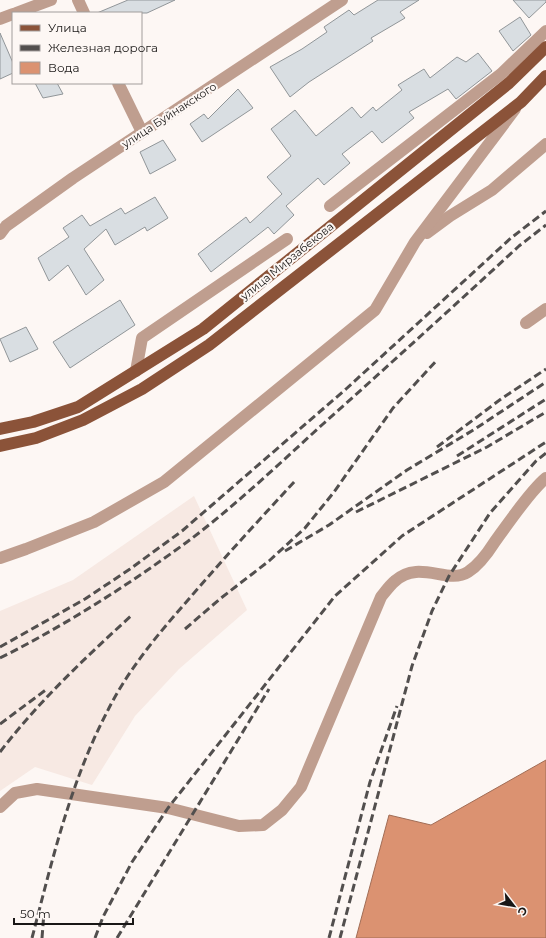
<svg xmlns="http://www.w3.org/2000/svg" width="546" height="938" font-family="Montserrat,sans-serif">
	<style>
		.built { fill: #f7e9e3 }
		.water { fill: #db9271; stroke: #a16d56 }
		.building { fill: #d9dee2; stroke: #919699 }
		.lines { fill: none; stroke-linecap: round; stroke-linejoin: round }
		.street { stroke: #bf9e8f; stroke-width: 12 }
		.primary { stroke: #8b5339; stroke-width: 12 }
		.rail { stroke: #524f4e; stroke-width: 3; stroke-dasharray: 8 4; stroke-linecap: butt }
		.labels { text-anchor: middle; stroke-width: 4; stroke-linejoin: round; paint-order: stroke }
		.street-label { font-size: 11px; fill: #191716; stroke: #fdf7f4 }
	</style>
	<rect width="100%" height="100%" fill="#fdf7f4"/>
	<polygon class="built" points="194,496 247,610 179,669 135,716 92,785 35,767 0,791 0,611 73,580"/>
	<polygon class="water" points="546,760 546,938 356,938 389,815 431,825"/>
	<g class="building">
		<polygon points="128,0 175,0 147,13 97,13"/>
		<polygon points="378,0 419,0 400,12 405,18 371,38 373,41 309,82 290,97 270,67 302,49 327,32 324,27 349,10 354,15"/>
		<polygon points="513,0 546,0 546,2 529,18"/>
		<polygon points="520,17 531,35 513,51 499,31"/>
		<polygon points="0,33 13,63 13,73 0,79"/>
		<polygon points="478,53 492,71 456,99 448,89 409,112 414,118 382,143 372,131 342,154 350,163 324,185 318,178 286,206 294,215 274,234 268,227 211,272 198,254 246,217 250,223 282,194 267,177 291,156 271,129 295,110 316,136 352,107 361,118 373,107 376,111 402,90 398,85 424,69 430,78 457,57 466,62"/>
		<polygon points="35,83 57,83 63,94 43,98"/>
		<polygon points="238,89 253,108 202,142 190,124 204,114 208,119"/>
		<polygon points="163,140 176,160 150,174 140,152"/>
		<polygon points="155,197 168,218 147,231 145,227 115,245 106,229 84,249 104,280 86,295 68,265 49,281 38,258 69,237 63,228 82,215 90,226 121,208 125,214"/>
		<polygon points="120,300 135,325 70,368 53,342"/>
		<polygon points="26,327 38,349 10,362 0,339"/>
	</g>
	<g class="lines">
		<g class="street">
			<polyline points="78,0 84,13"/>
			<polyline points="16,13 51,0"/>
			<polyline points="0,19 13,14"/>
			<polyline points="118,83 142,132"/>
			<polyline points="330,206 501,74 546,31"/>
			<polyline points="427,233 450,216 492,190 546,144"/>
			<polyline points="0,234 6,226 73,178 342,0"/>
			<polyline points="526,323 546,309"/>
			<polyline points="136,371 142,338 287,239"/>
			<polyline points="0,558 26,549 94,522 164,482 375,310 415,242 515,109"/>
			<path d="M0,807l15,-14 22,-4 131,19 71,18 24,-1 19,-15 19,-23 80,-190c4,-5 9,-12 14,-16 24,-22 53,4 73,-9 11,-7 19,-18 26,-29 13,-18 36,-52 52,-65"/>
		</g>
		<g class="primary">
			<polyline points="0,429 33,422 78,407 203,329 509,83 546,47"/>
			<polyline points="0,446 36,438 83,420 142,389 209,345 521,102 546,76"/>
		</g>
		<g class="rail">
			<polyline points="437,447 501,399 546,369"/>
			<polyline points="457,456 546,399"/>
			<polyline points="356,512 487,447 546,412"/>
			<polyline points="285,551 329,525 407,470 475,429 546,382"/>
			<polyline points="185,629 221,598 269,561 305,528 334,492 393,408 437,360"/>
			<polyline points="0,647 85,599 130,569 182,531 346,389 511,238 546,211"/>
			<path d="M0,658c66,-33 128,-73 187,-116 48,-36 92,-78 136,-118 66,-59 131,-118 196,-178l27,-21"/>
			<polyline points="0,724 47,689"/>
			<path d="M0,752c39,-51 85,-94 132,-137"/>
			<path d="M32,938c20,-77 38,-155 75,-226 20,-41 51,-78 81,-112 35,-41 71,-80 107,-119"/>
			<polyline points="42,938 44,912"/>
			<polyline points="95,938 103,917 132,862 168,808 335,596 402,536 546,442"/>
			<polyline points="117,938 269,689"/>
			<polyline points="329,938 370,782 397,706"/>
			<polyline points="340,938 412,666 432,611 449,576 490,513 536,461 546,453"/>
		</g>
	</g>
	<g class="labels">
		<g class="street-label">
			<text transform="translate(169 115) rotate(-33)" y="4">улица Буйнакского</text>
			<text transform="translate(287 261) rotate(-39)" y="4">улица Мирзабекова</text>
		</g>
	</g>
	<rect x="12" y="12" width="130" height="72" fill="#fdf7f4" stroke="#a29d9b"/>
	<rect x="20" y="25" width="20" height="6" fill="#8b5339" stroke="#a29d9b"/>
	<text x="48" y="32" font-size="12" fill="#191716">Улица</text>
	<rect x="20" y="45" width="20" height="6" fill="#524f4e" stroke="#a29d9b"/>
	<text x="48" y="52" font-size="12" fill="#191716">Железная дорога</text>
	<rect x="20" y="62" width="20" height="12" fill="#db9271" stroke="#a29d9b"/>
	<text x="48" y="72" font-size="12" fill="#191716">Вода</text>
	<g transform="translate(514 906) rotate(121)" stroke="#fdf7f4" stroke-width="3" paint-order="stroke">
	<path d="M0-3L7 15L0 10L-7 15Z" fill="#191716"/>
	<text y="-6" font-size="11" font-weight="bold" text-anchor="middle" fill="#191716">С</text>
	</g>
	<path d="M14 918v6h119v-6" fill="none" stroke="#191716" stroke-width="2"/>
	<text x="20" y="918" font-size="12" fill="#191716" stroke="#fdf7f4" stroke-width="3" paint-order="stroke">50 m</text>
</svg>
